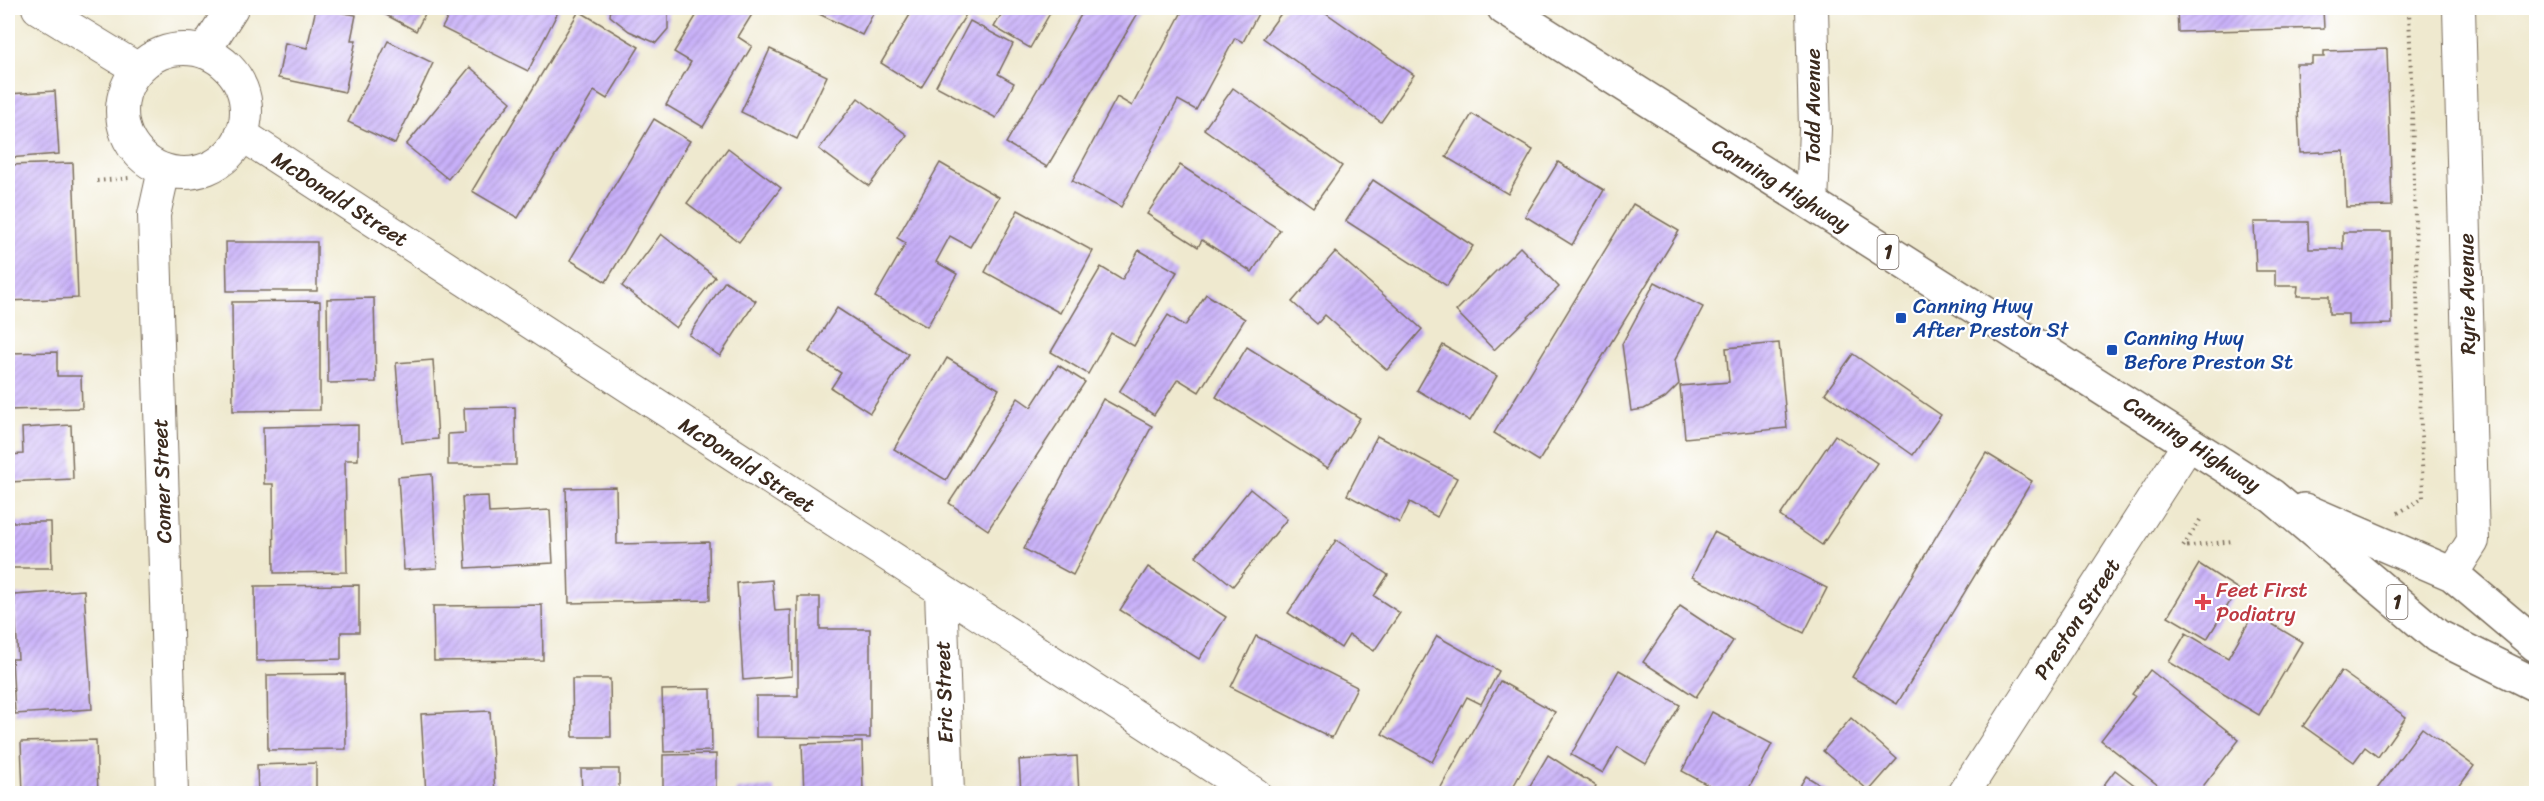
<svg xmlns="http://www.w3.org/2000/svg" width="2544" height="801" font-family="Sriracha,sans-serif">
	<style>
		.building { fill: url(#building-hatch) }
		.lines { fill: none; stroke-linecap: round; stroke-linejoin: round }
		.street-casing { stroke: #7a6d5c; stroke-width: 34 }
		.highway-casing { stroke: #7a6d5c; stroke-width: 36 }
		.path { stroke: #7a6d5c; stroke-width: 4; stroke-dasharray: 1.5 4.5; stroke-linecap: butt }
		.street { stroke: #fff; stroke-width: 32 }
		.highway { stroke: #fff; stroke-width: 33 }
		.transit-dot { fill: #1a4fb4; stroke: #fff; stroke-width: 2 }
		.health-dot { fill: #e0444e; stroke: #fff; stroke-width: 2 }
		.labels { text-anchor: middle; stroke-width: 4.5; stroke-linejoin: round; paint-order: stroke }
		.shield { fill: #fff; stroke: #766a62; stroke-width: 1.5 }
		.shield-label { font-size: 20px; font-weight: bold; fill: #3b2a1e }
		.street-label { font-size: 21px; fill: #3b2a1e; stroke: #fff }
		.transit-label { font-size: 21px; fill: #164399; stroke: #fff; text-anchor: start }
		.health-label { font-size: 21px; fill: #be3a42; stroke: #fff; text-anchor: start }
	</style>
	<defs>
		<pattern id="building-hatch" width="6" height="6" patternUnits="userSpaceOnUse" patternTransform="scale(1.5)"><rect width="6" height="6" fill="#c8b0f9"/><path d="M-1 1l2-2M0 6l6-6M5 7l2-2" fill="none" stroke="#a48fc9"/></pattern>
	</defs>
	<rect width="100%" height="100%" fill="#fff"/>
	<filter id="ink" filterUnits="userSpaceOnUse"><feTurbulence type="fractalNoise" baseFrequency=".0167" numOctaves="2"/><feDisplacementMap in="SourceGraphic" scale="12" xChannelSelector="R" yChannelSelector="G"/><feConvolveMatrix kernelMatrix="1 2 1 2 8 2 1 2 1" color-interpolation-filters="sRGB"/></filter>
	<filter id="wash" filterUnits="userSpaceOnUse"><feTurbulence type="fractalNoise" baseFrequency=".008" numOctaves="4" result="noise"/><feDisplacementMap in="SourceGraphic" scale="24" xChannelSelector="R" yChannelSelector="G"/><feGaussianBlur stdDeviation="1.35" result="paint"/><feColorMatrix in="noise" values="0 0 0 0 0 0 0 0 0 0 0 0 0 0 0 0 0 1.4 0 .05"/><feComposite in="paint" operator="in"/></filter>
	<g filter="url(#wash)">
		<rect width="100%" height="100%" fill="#efe9cf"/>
		<g id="blocks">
			<g class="building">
				<polygon points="316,8 356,15 351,40 356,40 345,92 278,78 285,43 307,48"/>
				<polygon points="373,8 428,8 416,31"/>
				<polygon points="453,8 560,8 528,71 442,28"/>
				<polygon points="611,8 668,8 668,29 656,43 629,31 610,16"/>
				<polygon points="701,8 756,8 738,37 752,46 703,127 666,105 691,62 674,52"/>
				<polygon points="807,8 876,8 862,35"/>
				<polygon points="914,8 970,8 921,88 881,63"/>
				<polygon points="1005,8 1053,8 1030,48 994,27"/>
				<polygon points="1085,8 1141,8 1047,167 1006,143"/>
				<polygon points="1184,8 1261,8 1243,42 1235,38 1196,110 1178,100 1121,207 1072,181 1117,97 1132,106"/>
				<polygon points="1285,8 1319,8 1414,75 1381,122 1263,38"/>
				<polygon points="2177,8 2357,8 2357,9 2323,10 2324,28 2178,32"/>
				<polygon points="579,11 639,47 607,99 594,91 518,218 472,191"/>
				<polygon points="970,21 1013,44 998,74 1014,83 996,118 936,86"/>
				<polygon points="388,41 433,63 395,144 348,122"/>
				<polygon points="770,49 827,76 797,139 741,112"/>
				<polygon points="2387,49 2392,206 2346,207 2344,151 2300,153 2296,64 2312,64 2312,57 2324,57 2324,51"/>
				<polygon points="470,67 511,102 448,179 406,145"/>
				<polygon points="1233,88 1342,166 1313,207 1204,129"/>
				<polygon points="55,91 59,154 8,158 8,94"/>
				<polygon points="858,98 907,135 869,186 819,149"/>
				<polygon points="1472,114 1533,150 1508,194 1446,157"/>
				<polygon points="654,119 690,141 606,282 570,260"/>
				<polygon points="728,148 781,188 739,242 687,203"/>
				<polygon points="1558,162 1604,190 1572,245 1525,216"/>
				<polygon points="73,163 78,298 8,301 8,165"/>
				<polygon points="940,163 999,197 970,247 950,236 936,262 957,274 927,327 875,297 906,243 897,238"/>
				<polygon points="1180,165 1280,230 1252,272 1202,240 1198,247 1147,214"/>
				<polygon points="1373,180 1473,246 1447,286 1346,221"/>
				<polygon points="1633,204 1679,231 1539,461 1494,433"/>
				<polygon points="1018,210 1093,251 1060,313 985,272"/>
				<polygon points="2254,222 2308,222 2309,249 2343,249 2343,232 2391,232 2392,324 2348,325 2348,314 2329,314 2329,296 2297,296 2298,286 2275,286 2275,271 2256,271"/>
				<polygon points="661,234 715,277 676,328 622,286"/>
				<polygon points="226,242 317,242 317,291 227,291"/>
				<polygon points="1520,247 1559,287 1494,350 1456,311"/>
				<polygon points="1139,250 1177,272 1134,346 1111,333 1088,374 1051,352 1101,267 1122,280"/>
				<polygon points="1335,252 1422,329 1387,370 1325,315 1317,324 1292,302"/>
				<polygon points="725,281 756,301 720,356 689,335"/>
				<polygon points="1655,282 1703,307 1675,360 1679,384 1665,398 1644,409 1631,411 1622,344"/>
				<polygon points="1206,294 1245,319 1199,392 1178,379 1154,415 1119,392 1168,315 1185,326"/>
				<polygon points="374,298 376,382 328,383 327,299"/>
				<polygon points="320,301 320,410 233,411 232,302"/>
				<polygon points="837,308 908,354 870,413 831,388 841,373 809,352"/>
				<polygon points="1779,343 1787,428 1685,438 1680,386 1729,382 1726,348"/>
				<polygon points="1443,345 1497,376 1470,421 1417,390"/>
				<polygon points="1247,347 1360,418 1328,468 1216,397"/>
				<polygon points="57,352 57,376 81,376 82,408 8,410 8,353"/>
				<polygon points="1853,354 1941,415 1913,455 1825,393"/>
				<polygon points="947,358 999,389 946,480 894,449"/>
				<polygon points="433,360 438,439 402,442 396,363"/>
				<polygon points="1058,365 1085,382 988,530 949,503 1018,398 1031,407"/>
				<polygon points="1103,399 1152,426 1073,575 1024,549"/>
				<polygon points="515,407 516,465 448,465 448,434 465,433 464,408"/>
				<polygon points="71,425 73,479 8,482 8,455 23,454 22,428"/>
				<polygon points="358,425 358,460 345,460 347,572 274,573 273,484 264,484 263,427"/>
				<polygon points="1835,435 1877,463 1822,545 1780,516"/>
				<polygon points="1377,436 1457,478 1437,517 1410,502 1400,523 1347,495"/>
				<polygon points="1986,453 2032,481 1897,704 1852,677"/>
				<polygon points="432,474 437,568 404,570 398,477"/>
				<polygon points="616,487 617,544 709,542 710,600 569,603 566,488"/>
				<polygon points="1250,489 1287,519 1233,586 1196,556"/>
				<polygon points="488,496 489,513 550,510 553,563 466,568 462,497"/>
				<polygon points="8,522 51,522 52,568 8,568"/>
				<polygon points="1714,532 1827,588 1804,633 1692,577"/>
				<polygon points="1336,540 1388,575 1374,596 1400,613 1374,651 1349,635 1341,648 1288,613"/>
				<polygon points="2199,564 2238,589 2207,639 2168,616"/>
				<polygon points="1148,567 1226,617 1199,659 1120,610"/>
				<polygon points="772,580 775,611 791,610 792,676 743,680 737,583"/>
				<polygon points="359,585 359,632 341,632 341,659 256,661 255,586"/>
				<polygon points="84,590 92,709 15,714 12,659 18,659 14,595"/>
				<polygon points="798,597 820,597 820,629 870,629 870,738 756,737 756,696 798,696"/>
				<polygon points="542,605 543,660 434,661 433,606"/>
				<polygon points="1680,606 1733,641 1696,697 1643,662"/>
				<polygon points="2254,613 2302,642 2259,715 2169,662 2186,633 2228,658"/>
				<polygon points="1256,636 1357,687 1332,738 1231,687"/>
				<polygon points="1437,636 1499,671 1481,704 1467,697 1432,762 1382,734"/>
				<polygon points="1619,670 1680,705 1646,764 1618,747 1603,773 1571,755"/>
				<polygon points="2150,670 2239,740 2197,794 2169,794 2101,740 2135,696 2132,694"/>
				<polygon points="2341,671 2406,717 2378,757 2365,747 2354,762 2303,726"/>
				<polygon points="345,674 346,749 268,750 267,675"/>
				<polygon points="572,679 610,679 611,737 573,737"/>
				<polygon points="1500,681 1555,712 1509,794 1448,794 1440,789"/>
				<polygon points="711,689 712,751 664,752 662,690"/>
				<polygon points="490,711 495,794 426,794 421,714"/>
				<polygon points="1712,712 1772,744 1746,794 1724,794 1682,771"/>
				<polygon points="1851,718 1897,759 1869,791 1823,751"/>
				<polygon points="2422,728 2474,766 2454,794 2383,794 2377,789"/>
				<polygon points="96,740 98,794 23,794 21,742"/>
				<polygon points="862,742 863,794 804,794 802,744"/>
				<polygon points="716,754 716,794 663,794 663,755"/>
				<polygon points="1548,755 1596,786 1591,794 1525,794"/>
				<polygon points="1077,756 1079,794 1021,794 1019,760"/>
				<polygon points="316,763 316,794 258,794 257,765"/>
				<polygon points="581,769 619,769 619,794 582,794"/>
				<polygon points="2115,770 2146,794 2097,794"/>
				<polygon points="1806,776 1835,794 1795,794"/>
				<polygon points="774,787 775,794 736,794 736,789"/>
			</g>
		</g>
	</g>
	<g filter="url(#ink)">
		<use href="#blocks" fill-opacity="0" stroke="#7a6d5c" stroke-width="1.5"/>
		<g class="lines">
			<defs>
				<g id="street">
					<polyline points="38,8 138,69"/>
					<polyline points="1812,8 1815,129 1812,204"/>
					<circle cx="184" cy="111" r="62"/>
					<polyline points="204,52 232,8"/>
					<polyline points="241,134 1255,794"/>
					<polyline points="164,170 154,215 172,794"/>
					<polyline points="2452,574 2473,541 2459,8"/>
					<polyline points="941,591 948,794"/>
					<polyline points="1963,794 2189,443"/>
				</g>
				<g id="highway">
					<polyline points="1504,8 2272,496 2437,636 2536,685"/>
					<polyline points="2304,510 2452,574 2536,645"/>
				</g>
			</defs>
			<use href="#street" class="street-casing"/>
			<use href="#highway" class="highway-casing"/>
			<g class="path">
				<polyline points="97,181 129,178"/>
				<polyline points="2398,513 2423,498 2409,8"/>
				<polyline points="2200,520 2183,547 2233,541"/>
			</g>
			<use href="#street" class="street"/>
			<use href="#highway" class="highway"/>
		</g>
	</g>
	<g class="transit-dot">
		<rect x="1895" y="312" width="12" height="12" rx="3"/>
		<rect x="2106" y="344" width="12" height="12" rx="3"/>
	</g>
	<path class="health-dot" d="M2200 593h6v6h6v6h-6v6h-6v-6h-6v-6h6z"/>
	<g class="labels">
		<g class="shield">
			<rect x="1877.5" y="235" width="21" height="34" rx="4.5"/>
			<rect x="2386.5" y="585" width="21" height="34" rx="4.5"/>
		</g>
		<g class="shield-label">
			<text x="1888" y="259">1</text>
			<text x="2397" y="609">1</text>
		</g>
		<g class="street-label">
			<text transform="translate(1813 106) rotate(-90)" y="7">Todd Avenue</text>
			<text transform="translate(1781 185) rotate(32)" y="7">Canning Highway</text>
			<text transform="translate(340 199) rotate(33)" y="7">McDonald Street</text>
			<text transform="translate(2467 294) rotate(-91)" y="7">Ryrie Avenue</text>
			<text transform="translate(2192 444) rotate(33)" y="7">Canning Highway</text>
			<text transform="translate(747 465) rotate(33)" y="7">McDonald Street</text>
			<text transform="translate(162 481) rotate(-92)" y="7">Comer Street</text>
			<text transform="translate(2077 619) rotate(-57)" y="7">Preston Street</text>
			<text transform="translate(944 692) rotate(-92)" y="7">Eric Street</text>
		</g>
		<g class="transit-label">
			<text x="1913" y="313">Canning Hwy<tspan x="1913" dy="24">After Preston St</tspan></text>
			<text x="2124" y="345">Canning Hwy<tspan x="2124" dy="24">Before Preston St</tspan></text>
		</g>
		<g class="health-label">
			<text x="2216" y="597">Feet First<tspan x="2216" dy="24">Podiatry</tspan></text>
		</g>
	</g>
	<rect width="2544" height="801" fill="none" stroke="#fff" stroke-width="30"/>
</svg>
